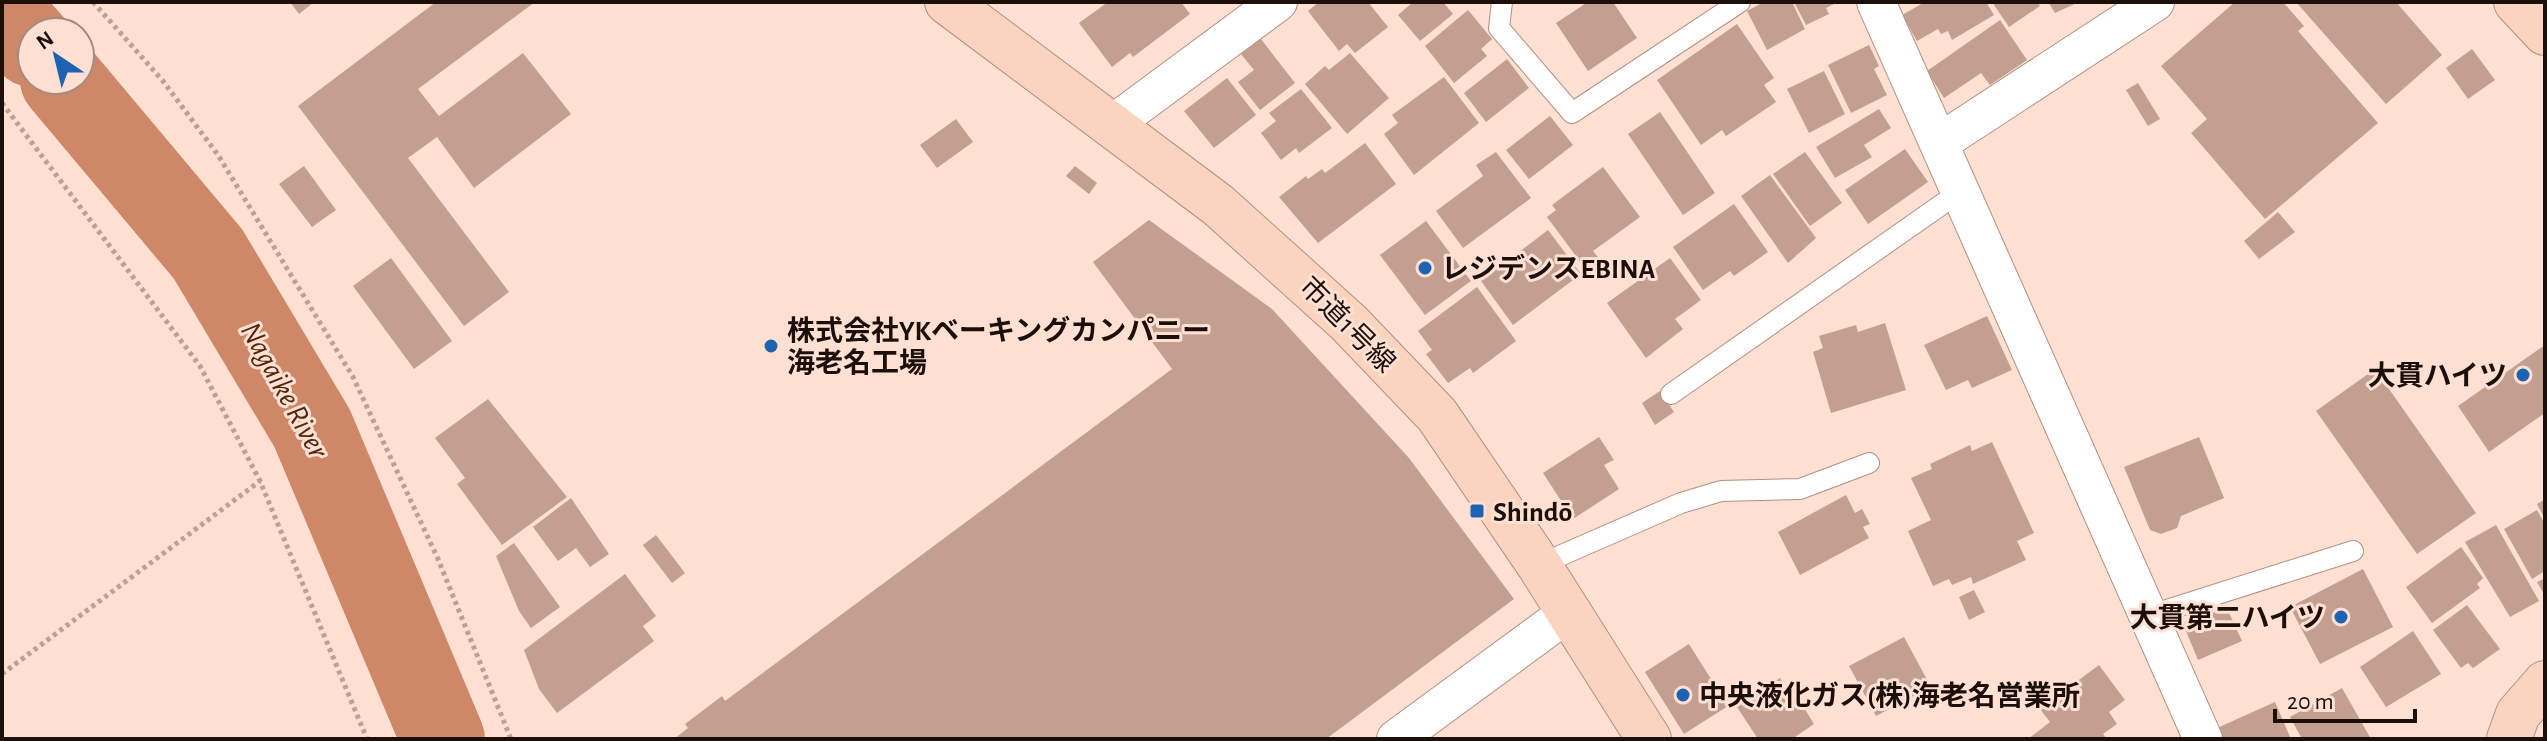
<svg xmlns="http://www.w3.org/2000/svg" width="2547" height="741" font-family="'Alegreya Sans','Noto Sans JP',sans-serif">
	<style>
		.lines { fill: none; stroke-linecap: round; stroke-linejoin: round }
		.river { stroke: #ce8767; stroke-width: 84 }
		.building { fill: #c39f8f }
		.lane-casing { stroke: #b28f80; stroke-width: 22 }
		.street-casing { stroke: #b28f80; stroke-width: 40 }
		.secondary-casing { stroke: #b28f80; stroke-width: 46 }
		.path { stroke: #bba196; stroke-width: 5; stroke-dasharray: 4 4; stroke-linecap: butt }
		.lane { stroke: #fff; stroke-width: 20 }
		.street { stroke: #fff; stroke-width: 38 }
		.secondary { stroke: #fbd4bf; stroke-width: 44 }
		.poi-dot { fill: #1e62b2; stroke: #ffe0d3; stroke-width: 3 }
		.labels { text-anchor: middle; stroke-width: 6; stroke-linejoin: round; paint-order: stroke }
		.poi-label { font-size: 28px; font-weight: bold; fill: #1c0f0a; stroke: #ffe0d3; text-anchor: start }
		.street-label { font-size: 28px; fill: #1c0f0a; stroke: #ffe0d3 }
		.water-label { font-size: 30px; font-style: italic; fill: #54260e; stroke: #ffe0d3 }
	</style>
	<rect width="100%" height="100%" fill="#ffe0d3"/>
	<g class="lines">
		<g class="river">
			<polyline points="2,11 32,45"/>
			<polyline points="62,80 208,254 312,428 443,739"/>
		</g>
	</g>
	<g class="building">
		<polygon points="290,2 314,2 299,14"/>
		<polygon points="436,2 535,2 418,89 439,116 523,53 571,114 474,188 437,137 408,158 509,292 464,326 298,106"/>
		<polygon points="1108,2 1181,2 1190,14 1133,57 1130,53 1112,67 1079,23"/>
		<polygon points="1319,2 1368,2 1388,27 1355,53 1347,44 1339,51 1308,11"/>
		<polygon points="1413,2 1443,2 1453,14 1420,41 1398,15"/>
		<polygon points="1588,2 1613,2 1637,38 1588,71 1556,23"/>
		<polygon points="1764,2 1792,2 1805,29 1767,50 1747,11"/>
		<polygon points="1794,2 1838,2 1826,8 1829,14 1806,25"/>
		<polygon points="1925,2 1986,2 1994,15 1952,40 1948,31 1941,34 1938,29 1917,41 1902,15"/>
		<polygon points="1992,2 2037,2 2040,6 2009,27"/>
		<polygon points="2048,2 2079,2 2055,13"/>
		<polygon points="2235,2 2283,2 2304,26 2298,31 2378,123 2265,219 2191,133 2207,119 2161,66"/>
		<polygon points="2296,2 2396,2 2442,55 2386,104"/>
		<polygon points="1468,10 1492,39 1481,49 1487,56 1454,83 1425,46"/>
		<polygon points="2000,20 2027,60 1990,85 1981,73 1944,98 1927,71"/>
		<polygon points="1737,24 1774,78 1764,85 1776,102 1726,136 1722,130 1701,145 1657,80"/>
		<polygon points="1261,39 1295,83 1260,110 1238,82 1254,70 1241,54"/>
		<polygon points="1869,45 1879,66 1874,69 1887,95 1851,113 1828,65"/>
		<polygon points="2472,49 2495,80 2468,99 2446,68"/>
		<polygon points="1350,53 1389,98 1347,134 1305,84 1325,66 1329,70"/>
		<polygon points="1507,59 1529,88 1486,122 1464,93"/>
		<polygon points="1824,71 1845,114 1809,133 1787,89"/>
		<polygon points="1444,77 1479,123 1414,175 1384,134 1398,123 1392,115"/>
		<polygon points="1227,78 1256,115 1214,148 1184,111"/>
		<polygon points="2138,83 2160,119 2148,126 2126,90"/>
		<polygon points="1301,89 1332,128 1299,153 1296,148 1281,160 1261,133 1276,121 1269,113"/>
		<polygon points="1879,109 1891,128 1864,145 1872,157 1835,178 1816,147"/>
		<polygon points="1660,112 1715,193 1683,215 1628,134"/>
		<polygon points="1550,116 1573,145 1529,179 1506,150"/>
		<polygon points="956,119 973,142 937,168 920,145"/>
		<polygon points="1365,143 1396,184 1318,243 1279,197 1306,176 1308,179 1322,169 1325,173"/>
		<polygon points="1905,149 1928,182 1868,224 1845,190"/>
		<polygon points="1496,152 1531,198 1463,248 1436,211 1483,176 1476,165"/>
		<polygon points="1805,152 1842,203 1810,226 1773,174"/>
		<polygon points="304,166 336,210 312,227 279,184"/>
		<polygon points="1075,166 1097,183 1089,194 1066,176"/>
		<polygon points="1603,167 1640,217 1593,251 1601,261 1587,271 1547,217 1556,210 1552,205"/>
		<polygon points="1770,175 1816,238 1788,263 1741,196"/>
		<polygon points="1734,204 1768,252 1734,276 1730,271 1703,290 1673,247"/>
		<polygon points="2278,212 2295,232 2259,259 2244,241"/>
		<polygon points="1149,220 1272,309 1409,458 1514,599 1326,739 674,739 688,728 685,724 722,696 725,701 1172,369 1093,262"/>
		<polygon points="1426,221 1471,281 1425,315 1380,255"/>
		<polygon points="1548,230 1581,274 1513,325 1481,281"/>
		<polygon points="391,258 452,341 414,369 353,286"/>
		<polygon points="1670,258 1701,300 1675,319 1683,329 1646,358 1607,303"/>
		<polygon points="1477,287 1516,341 1473,373 1470,368 1448,383 1426,354 1432,350 1418,331"/>
		<polygon points="1987,316 2012,370 1972,388 1968,380 1946,390 1924,345"/>
		<polygon points="1885,323 1906,390 1831,413 1813,352 1823,348 1819,336 1856,325 1858,332"/>
		<polygon points="2545,345 2545,413 2489,452 2458,406"/>
		<polygon points="2375,369 2476,513 2417,554 2316,411"/>
		<polygon points="1660,391 1674,412 1655,425 1642,403"/>
		<polygon points="488,399 567,497 502,545 457,484 465,478 435,438"/>
		<polygon points="1599,437 1614,460 1604,465 1619,489 1573,519 1543,473"/>
		<polygon points="2199,437 2224,498 2181,516 2177,528 2161,534 2150,530 2124,467"/>
		<polygon points="1992,442 2034,533 2017,541 2026,560 1973,584 1971,577 1952,585 1949,579 1933,586 1908,531 1931,520 1911,478 1932,469 1930,464 1970,445 1972,451"/>
		<polygon points="1846,495 1855,513 1862,509 1870,524 1863,527 1869,538 1800,575 1778,532"/>
		<polygon points="571,498 609,554 590,567 576,548 558,561 533,527"/>
		<polygon points="2545,499 2545,519 2537,504"/>
		<polygon points="2537,510 2545,524 2545,571 2532,579 2504,529"/>
		<polygon points="2496,525 2539,601 2510,617 2465,542"/>
		<polygon points="656,535 685,573 672,583 643,545"/>
		<polygon points="514,543 560,607 531,628 519,611 496,556"/>
		<polygon points="2461,547 2483,578 2477,584 2480,588 2432,623 2406,587"/>
		<polygon points="2363,569 2393,627 2320,664 2290,607"/>
		<polygon points="625,574 656,616 643,626 654,641 557,713 539,689 524,650"/>
		<polygon points="2545,578 2545,596 2537,582"/>
		<polygon points="1974,590 1985,612 1969,620 1959,597"/>
		<polygon points="2467,605 2500,649 2473,668 2468,663 2461,668 2433,630"/>
		<polygon points="2227,608 2242,641 2198,660 2184,626 2185,622"/>
		<polygon points="2413,631 2441,674 2386,707 2360,667"/>
		<polygon points="1904,637 1931,687 1876,716 1849,666"/>
		<polygon points="1689,644 1728,706 1684,734 1645,672"/>
		<polygon points="2099,665 2125,700 2109,712 2117,724 2103,734 2107,739 2028,739 2050,722 2040,709"/>
		<polygon points="1780,678 1790,695 1795,693 1814,724 1792,739 1758,739 1737,707"/>
		<polygon points="2342,688 2371,739 2302,739 2290,717"/>
		<polygon points="2275,702 2291,739 2222,739 2217,728"/>
	</g>
	<g class="lines">
		<defs>
			<g id="lane">
				<polyline points="1502,2 1499,28 1572,113 1740,2"/>
				<polyline points="1671,394 1961,191"/>
				<polyline points="1539,565 1681,503 1721,491 1800,489 1869,463"/>
				<polyline points="2148,616 2353,551"/>
			</g>
			<g id="street">
				<polyline points="1876,2 2203,739"/>
				<polyline points="1113,124 1278,2"/>
				<polyline points="1939,143 2155,2"/>
				<polyline points="1396,739 1569,612"/>
			</g>
			<g id="secondary">
				<polyline points="947,2 1218,205 1349,323 1437,415 1539,565 1649,739"/>
				<polyline points="2516,2 2545,33"/>
				<polyline points="2509,739 2518,714 2545,683"/>
			</g>
		</defs>
		<use href="#lane" class="lane-casing"/>
		<use href="#street" class="street-casing"/>
		<use href="#secondary" class="secondary-casing"/>
		<g class="path">
			<polyline points="93,2 163,81 218,155 353,377 438,559 511,739"/>
			<polyline points="2,103 200,366 260,481 367,739"/>
			<polyline points="2,674 260,481"/>
		</g>
		<use href="#lane" class="lane"/>
		<use href="#street" class="street"/>
		<use href="#secondary" class="secondary"/>
	</g>
	<g class="poi-dot">
		<circle cx="1425" cy="268" r="8"/>
		<circle cx="771" cy="346" r="8"/>
		<circle cx="2523" cy="375" r="8"/>
		<rect x="1469" y="503" width="16" height="16" rx="4"/>
		<circle cx="2341" cy="617" r="8"/>
		<circle cx="1683" cy="695" r="8"/>
	</g>
	<g class="labels">
		<g class="poi-label">
			<text x="1441" y="278">レジデンスEBINA</text>
			<text x="787" y="340">株式会社YKベーキングカンパニー<tspan x="787" dy="32">海老名工場</tspan></text>
			<text x="2507" y="385" text-anchor="end">大貫ハイツ</text>
			<text x="1493" y="521">Shindō</text>
			<text x="2325" y="627" text-anchor="end">大貫第二ハイツ</text>
			<text x="1699" y="705">中央液化ガス(株)海老名営業所</text>
		</g>
		<g class="street-label">
			<text transform="translate(1348 324) rotate(45)" y="10">市道1号線</text>
		</g>
		<g class="water-label">
			<text transform="translate(285 390) rotate(61)" y="10">Nagaike River</text>
		</g>
	</g>
	<rect width="2547" height="741" fill="none" stroke="#1c0f0a" stroke-width="8"/>
	<g transform="translate(56 56) rotate(325)"><circle r="38" fill="#ffe0d3" stroke="#a48c83" stroke-width="2"/>
	<path d="M0-6L14 30L0 20L-14 30Z" fill="#1e62b2"/>
	<text y="-12" font-size="22" font-weight="bold" text-anchor="middle" fill="#1c0f0a">N</text>
	</g>
	<path d="M2275 709v12h140v-12" fill="none" stroke="#1c0f0a" stroke-width="4"/>
	<text x="2287" y="709" font-size="24" fill="#1c0f0a" stroke="#ffe0d3" stroke-width="6" paint-order="stroke">20 m</text>
</svg>
